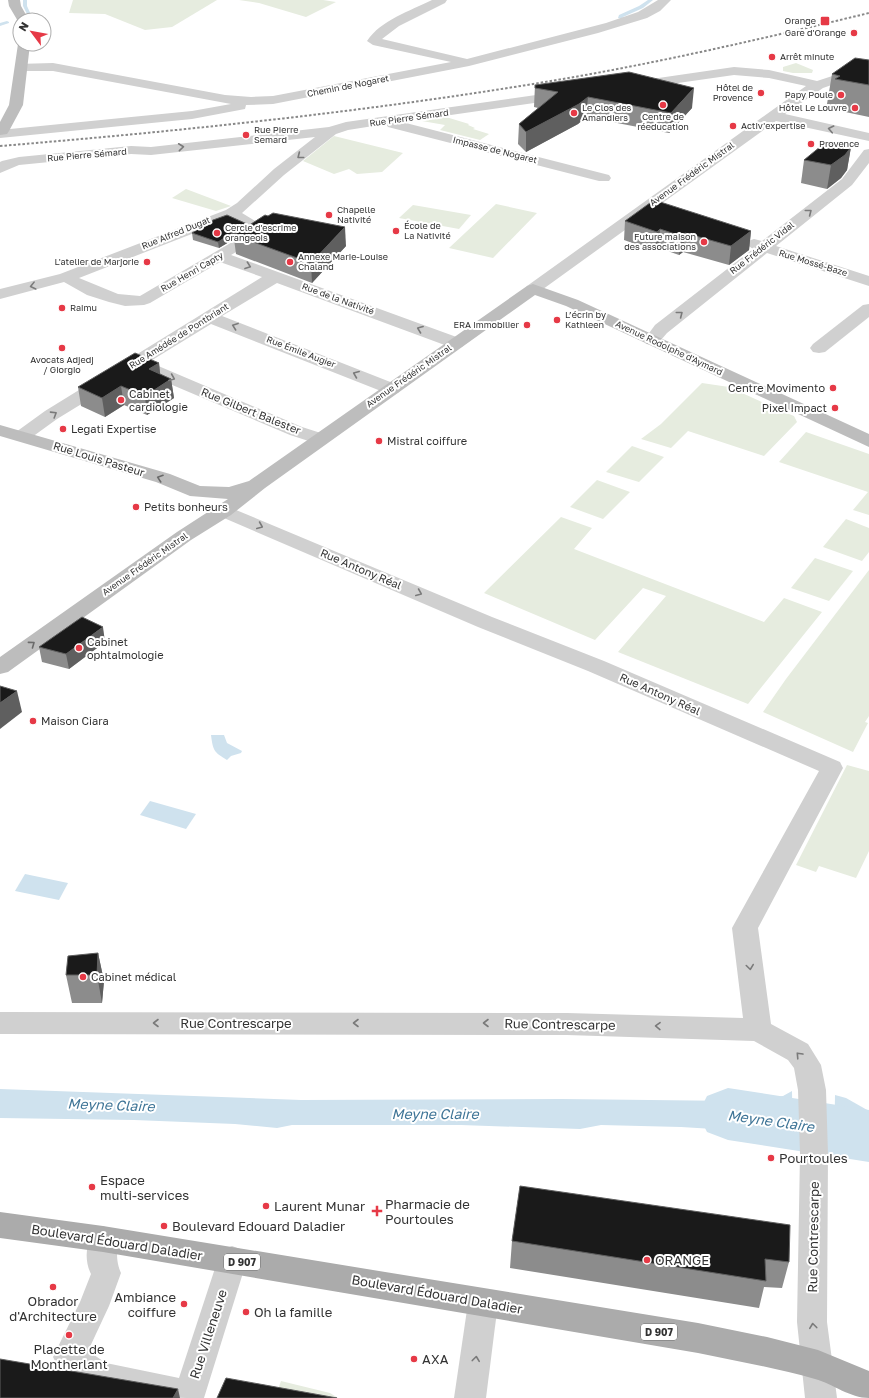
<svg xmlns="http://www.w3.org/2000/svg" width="869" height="1398" font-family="'Golos Text',sans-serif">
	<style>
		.green { fill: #e6ecdf }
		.water { fill: #cfe2ee }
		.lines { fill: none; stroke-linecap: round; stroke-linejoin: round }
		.stream { fill: #cfe2ee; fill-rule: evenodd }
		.river { fill: #cfe2ee; fill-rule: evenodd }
		.street { fill: #d0d0d0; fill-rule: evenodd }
		.secondary { fill: #bdbdbd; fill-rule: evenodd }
		.primary { fill: #ababab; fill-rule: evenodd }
		.rail { stroke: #888; stroke-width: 2; stroke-dasharray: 2.5 2; stroke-linecap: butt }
		.wall { fill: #8c8c8c }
		.shaded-wall { fill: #5f5f5f }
		.building { fill: #1a1a1a; stroke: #5f5f5f }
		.oneway { stroke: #7a7a7a }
		.oneway2 { stroke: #6a6a6a }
		.poi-dot { fill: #e63946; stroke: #fff; stroke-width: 1.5 }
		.labels { text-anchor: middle; stroke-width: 4; stroke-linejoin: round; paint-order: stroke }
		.far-poi-label { font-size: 9px; fill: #333; stroke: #fff; text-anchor: start }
		.far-street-label { font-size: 9px; fill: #333; stroke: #fff }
		.shield { fill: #fff; stroke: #707070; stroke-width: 1 }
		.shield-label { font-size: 10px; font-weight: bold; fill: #333 }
		.poi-label { font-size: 11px; fill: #333; stroke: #fff; text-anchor: start }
		.street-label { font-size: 11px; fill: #333; stroke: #fff }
		.near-street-label { font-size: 13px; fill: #333; stroke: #fff }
		.near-poi-label { font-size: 13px; fill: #333; stroke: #fff; text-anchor: start }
		.near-water-label { font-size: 14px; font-style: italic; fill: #3f7597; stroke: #fff }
	</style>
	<rect width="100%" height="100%" fill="#fff"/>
	<g class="green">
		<polygon points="73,0 217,0 172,27 145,30 105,14 69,13"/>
		<polygon points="239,0 323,0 336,2 306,17 259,3"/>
		<polygon points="796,63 813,70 812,73 793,73 783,71 783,67"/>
		<polygon points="446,117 469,124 468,125 475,128 473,129 489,134 480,140 440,130 445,125 422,121"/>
		<polygon points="334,136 403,153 382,172 357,174 349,169 334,174 303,161"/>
		<polygon points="186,189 231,206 216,211 172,198"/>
		<polygon points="496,204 537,213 493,258 449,248"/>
		<polygon points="413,205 471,215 459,229 399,218"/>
		<polygon points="702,383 729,387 779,410 794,416 797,422 764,456 688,431 671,448 641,439 661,424"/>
		<polygon points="806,432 869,454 869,515 853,510 868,492 779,462"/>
		<polygon points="632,446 664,457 639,482 606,472"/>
		<polygon points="597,480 630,492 603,519 570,507"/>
		<polygon points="561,517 592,528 574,549 764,622 784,598 822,612 748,704 618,652 666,596 643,588 595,640 484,593"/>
		<polygon points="846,519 869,528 869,552 862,561 823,547"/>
		<polygon points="815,558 853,571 829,601 791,588"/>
		<polygon points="869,570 869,716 865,722 868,723 853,752 763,712 786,679"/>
		<polygon points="847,765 869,771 869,851 856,878 819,866 816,872 796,865"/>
		<polygon points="281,1381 330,1393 338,1398 275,1398"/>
	</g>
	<g class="water">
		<path d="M211,735h13l3,8 15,8 -1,2 -10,3 -4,4c-13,-8 -14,-9 -16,-25z"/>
		<polygon points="150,801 196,814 186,829 140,815"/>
		<polygon points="25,874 68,883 59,900 15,891"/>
		<polygon points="0,1089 301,1100 561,1099 738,1101 783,1096 792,1091 793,1146 730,1130 681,1127 601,1125 580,1129 461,1125 292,1125 277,1128 235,1124 134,1120 0,1118"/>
		<polygon points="835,1095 846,1098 869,1111 869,1157 834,1152"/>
	</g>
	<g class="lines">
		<g class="stream">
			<polygon points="23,0 27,0 27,6 32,17 28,16 23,6"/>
			<polygon points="648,0 653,0 643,8 623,17 622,19 618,18 619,15 639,6"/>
			<polygon points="7,21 9,22 9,23 0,26 0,23"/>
		</g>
		<polygon class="river" points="728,1088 869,1110 869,1162 728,1140 707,1132 698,1114 707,1096"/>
		<g class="street">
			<path d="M432,0h15l-2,3 -46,23 -17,13 85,20 139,-36 32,-11 20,-12h13l-11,11 -13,7 -49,15 -129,33 -196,38 -27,1 -1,4 -53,10 -192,19v-8l192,-19 39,-7 -178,-33h-31l-5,-1 -2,-3 2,-3 36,-1 172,32 26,2 22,-1 178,-34 -78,-17 -6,-4c14,-21 43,-30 65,-41z"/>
			<polygon points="869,64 869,72 823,88 785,114 869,133 869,141 776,121 539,292 533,294 527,292 525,289 527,286 806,86 769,78 734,75 636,89 631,88 629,85 631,82 734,67 769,70 817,81"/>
			<path d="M564,91l5,1 2,3 -2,3 -167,24 207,53 2,3 -2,3h-10l-211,-54 -2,-3 -38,6 -12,4 -52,41 -42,38 20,12 5,6 -4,5 -32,19 231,84 3,4 -3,4 -6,1 -6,-1 -173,-64 -55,33 176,69 3,4 -3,4 -6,1 -6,-1 -175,-69 -62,38 153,65 25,8 3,4 -3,4 -6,2 -31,-10 -153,-65 -80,49 -29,21 -6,1 -6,-1 -3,-4 3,-4 29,-21 217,-134 -42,-15 -70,41 -6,2 -19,1 -16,-4 -22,-7 -23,-13 -64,17v-10l60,-15 166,-64 11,-7 37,-34 41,-32 -164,18 -20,-1 -112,11 -19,8v-11l2,-1 17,-4 112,-11 20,1 178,-20 17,-5zM230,219l21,12 -111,65 -22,-2 -39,-16z"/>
			<path d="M869,149v14l-17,22 -76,61 93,30v10l-102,-33 -100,80c-7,8 -10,13 -21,11l-2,-4 11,-15 98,-76 -7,-5 2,-3 6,-2 8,2 80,-62 22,-29z"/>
			<polygon points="869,304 869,317 825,352 819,353 813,352 810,348 813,344 863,305"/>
			<polygon points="224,505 492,617 604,661 840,762 843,768 758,928 771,1024 808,1044 821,1065 826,1090 828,1154 827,1322 837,1398 805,1398 797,1322 800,1154 798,1090 794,1068 788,1060 754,1041 567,1035 0,1034 0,1012 567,1013 743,1018 732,928 819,771 588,671 478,627 217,515 214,511 217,507"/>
			<path d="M103,1226l10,4c8,16 0,25 8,43l-12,33 -21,45 18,12 73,15 42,-128 11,-4 11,4 4,10 -43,138c-46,0 -90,0 -130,-20 -10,-6 -16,-10 -21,-21l27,-55 11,-28c-7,-14 -5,-30 2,-44z"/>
			<polygon points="483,1289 494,1293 498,1303 486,1398 454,1398 468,1303 472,1293"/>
		</g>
		<g class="secondary">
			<polygon points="8,0 20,0 21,6 29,20 20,20 20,23 19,23 9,6"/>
			<polygon points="20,41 20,44 30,44 23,105 9,131 7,134 0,135 0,122 9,105 18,44"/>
			<polygon points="533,284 578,300 869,434 869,447 566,306 535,295 265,488 231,515 191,540 8,672 0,674 0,657 177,532 228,499 190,496 156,482 0,436 0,425 170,474 200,486 229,487 249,481 527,286"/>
		</g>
		<path class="primary" d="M0,1212l103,14 595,97 69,14 51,13 51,21v27c-19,0 -36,-14 -54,-19 -39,-11 -78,-18 -117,-26l-595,-101 -103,-14z"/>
		<path class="rail" d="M0,146c182,-15 364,-34 545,-64 109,-18 216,-43 324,-69"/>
	</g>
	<g class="wall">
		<polygon points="869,60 869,117 831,109 831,106 827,104 832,74"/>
		<polygon points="535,85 692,108 669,133 586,117 578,124 526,152 518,144 519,124 538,108 534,107"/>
		<polygon points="851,147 847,170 841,178 827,189 801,183 804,160"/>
		<polygon points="625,221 751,231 749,250 729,265 683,252 679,255 659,248 655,251 624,240"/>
		<polygon points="248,226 346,246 312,283 236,254 234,239 219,248 193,240 192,233"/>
		<polygon points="159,363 160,374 171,379 174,398 147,415 124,405 105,417 81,406 78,387"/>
		<polygon points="105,642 69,669 42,662 39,647"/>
		<polygon points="98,953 104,981 102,1003 72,1003 66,975"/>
		<polygon points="520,1186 789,1262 782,1288 764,1287 759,1308 510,1268 512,1241"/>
	</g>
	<g class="shaded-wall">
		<polygon points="694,88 692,108 669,133 671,113"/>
		<polygon points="588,97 586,117 578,124 526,152 526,132"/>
		<polygon points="851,147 847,170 841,178 827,189 831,165"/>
		<polygon points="247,224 248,231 234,235 234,239 219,248 218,242"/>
		<polygon points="345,227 346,246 312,283 311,263"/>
		<polygon points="660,229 659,248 655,251 657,232"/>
		<polygon points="751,231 749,250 729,265 731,246"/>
		<polygon points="685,233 683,252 679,255 681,236"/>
		<polygon points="159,363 161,382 149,369"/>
		<polygon points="171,379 174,398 147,415 145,396"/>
		<polygon points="121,386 124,405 105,417 102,398"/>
		<polygon points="103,627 105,642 69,669 66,654"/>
		<polygon points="17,691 22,712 0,729 0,703"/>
		<polygon points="98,953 104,981 102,1003 97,975"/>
		<polygon points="178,1389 180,1398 173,1398"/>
	</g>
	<g class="building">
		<polygon points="855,58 869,60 869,85 835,79 840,76 832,74"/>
		<polygon points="629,72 694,88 671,113 588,97 579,104 526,132 519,124 558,92 535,88 535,85"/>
		<polygon points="826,142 851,147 845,155 831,165 804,160"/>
		<polygon points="654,200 751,231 731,246 685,233 681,236 660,229 657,232 625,221"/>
		<polygon points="273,213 345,227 311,263 234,235 265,215 268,216"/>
		<polygon points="227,215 247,224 218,242 192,233 213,220"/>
		<polygon points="135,353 159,363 149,369 171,379 145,396 121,386 102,398 78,387"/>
		<polygon points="82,617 103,627 66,654 39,647"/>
		<polygon points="0,686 17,691 0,703"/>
		<polygon points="98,953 97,975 66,975 68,956"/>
		<polygon points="520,1186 790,1225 789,1262 765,1259 766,1281 512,1241"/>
		<polygon points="0,1359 178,1389 173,1398 0,1398"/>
		<polygon points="226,1378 337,1398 217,1398"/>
	</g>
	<defs><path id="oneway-chevron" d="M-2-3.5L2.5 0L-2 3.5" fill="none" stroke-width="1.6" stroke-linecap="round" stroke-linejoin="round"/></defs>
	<g class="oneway">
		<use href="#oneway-chevron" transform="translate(831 129) rotate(-168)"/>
		<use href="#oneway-chevron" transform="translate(181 147) rotate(-6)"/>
		<use href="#oneway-chevron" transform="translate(300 156) rotate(142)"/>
		<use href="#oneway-chevron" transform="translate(809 212) rotate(-38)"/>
		<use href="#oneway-chevron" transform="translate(248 266) rotate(20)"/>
		<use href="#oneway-chevron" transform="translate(33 286) rotate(166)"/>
		<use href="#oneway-chevron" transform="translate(680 314) rotate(-38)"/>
		<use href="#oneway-chevron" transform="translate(235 326) rotate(-160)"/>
		<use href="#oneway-chevron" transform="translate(420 329) rotate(-159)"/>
		<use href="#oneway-chevron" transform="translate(356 374) rotate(-158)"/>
		<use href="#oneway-chevron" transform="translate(172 378) rotate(23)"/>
		<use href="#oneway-chevron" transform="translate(54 414) rotate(-32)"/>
		<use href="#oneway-chevron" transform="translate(260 526) rotate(23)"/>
		<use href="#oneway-chevron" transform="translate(419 593) rotate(23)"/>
		<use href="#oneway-chevron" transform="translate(750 967) rotate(82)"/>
		<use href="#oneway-chevron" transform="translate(156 1023) rotate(-180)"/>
		<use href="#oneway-chevron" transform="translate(356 1023) rotate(-180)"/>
		<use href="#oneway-chevron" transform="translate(486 1023) rotate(-180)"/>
		<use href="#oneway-chevron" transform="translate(658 1026) rotate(-179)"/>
		<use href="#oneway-chevron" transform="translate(799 1055) rotate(-133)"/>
		<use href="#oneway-chevron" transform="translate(813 1326) rotate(-97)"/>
		<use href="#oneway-chevron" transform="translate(476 1359) rotate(-83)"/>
	</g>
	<g class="oneway2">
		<use href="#oneway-chevron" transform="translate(160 478) rotate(-161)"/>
		<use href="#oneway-chevron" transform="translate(32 644) rotate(-36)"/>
	</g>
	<g class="poi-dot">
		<rect x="820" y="16" width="10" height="10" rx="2"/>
		<circle cx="854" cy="33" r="4"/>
		<circle cx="772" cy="57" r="4"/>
		<circle cx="761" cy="93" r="4"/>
		<circle cx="841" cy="95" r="4"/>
		<circle cx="663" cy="105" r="4"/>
		<circle cx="855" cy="108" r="4"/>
		<circle cx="574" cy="113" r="4"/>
		<circle cx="733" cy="126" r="4"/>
		<circle cx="246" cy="135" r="4"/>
		<circle cx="811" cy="144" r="4"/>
		<circle cx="329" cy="215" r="4"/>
		<circle cx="396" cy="231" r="4"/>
		<circle cx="217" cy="233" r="4"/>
		<circle cx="704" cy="242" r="4"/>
		<circle cx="147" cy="262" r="4"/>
		<circle cx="290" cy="262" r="4"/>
		<circle cx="62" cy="308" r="4"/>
		<circle cx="557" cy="320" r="4"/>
		<circle cx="527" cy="325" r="4"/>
		<circle cx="62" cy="348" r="4"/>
		<circle cx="833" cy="388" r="4"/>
		<circle cx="121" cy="400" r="4"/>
		<circle cx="835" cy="408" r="4"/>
		<circle cx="63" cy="429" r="4"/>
		<circle cx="379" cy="441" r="4"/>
		<circle cx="136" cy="507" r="4"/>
		<circle cx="79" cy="648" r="4"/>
		<circle cx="33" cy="721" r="4"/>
		<circle cx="83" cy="977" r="4"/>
		<circle cx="771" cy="1158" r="4"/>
		<circle cx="92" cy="1187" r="4"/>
		<circle cx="266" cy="1206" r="4"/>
		<path d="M375 1205h4v4h4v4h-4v4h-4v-4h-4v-4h4z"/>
		<circle cx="164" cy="1226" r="4"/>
		<circle cx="647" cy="1260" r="4"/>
		<circle cx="53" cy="1287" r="4"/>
		<circle cx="184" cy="1304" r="4"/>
		<circle cx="246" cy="1312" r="4"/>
		<circle cx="69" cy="1335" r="4"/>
		<circle cx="414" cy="1359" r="4"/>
	</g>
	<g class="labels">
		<g class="far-poi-label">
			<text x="816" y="24" text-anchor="end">Orange</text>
			<text x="846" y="36" text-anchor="end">Gare d'Orange</text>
			<text x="780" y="60">Arrêt minute</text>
			<text x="753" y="91" text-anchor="end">Hôtel de<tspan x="753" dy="10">Provence</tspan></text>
			<text x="833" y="98" text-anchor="end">Papy Poule</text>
			<text x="582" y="111">Le Clos des<tspan x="582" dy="10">Amandiers</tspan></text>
			<text x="847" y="111" text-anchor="end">Hôtel Le Louvre</text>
			<text x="663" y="120" text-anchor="middle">Centre de<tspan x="663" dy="10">réeducation</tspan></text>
			<text x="741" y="129">Activ'expertise</text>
			<text x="254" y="133">Rue Pierre<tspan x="254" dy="10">Semard</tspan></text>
			<text x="819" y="147">Provence</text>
			<text x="337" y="213">Chapelle<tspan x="337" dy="10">Nativité</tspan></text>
			<text x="404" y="229">École de<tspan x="404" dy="10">La Nativité</tspan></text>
			<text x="225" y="231">Cercle d'escrime<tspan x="225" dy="10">orangeois</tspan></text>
			<text x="696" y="240" text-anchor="end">Future maison<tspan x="696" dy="10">des associations</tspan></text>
			<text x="298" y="260">Annexe Marie-Louise<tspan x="298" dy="10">Chaland</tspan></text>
			<text x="139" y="265" text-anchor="end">L'atelier de Marjorie</text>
			<text x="70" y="311">Raimu</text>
			<text x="565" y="318">L’écrin by<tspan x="565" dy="10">Kathleen</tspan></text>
			<text x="519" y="328" text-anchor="end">ERA immobilier</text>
			<text x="62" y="363" text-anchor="middle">Avocats Adjedj<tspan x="62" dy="10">/ Giorgio</tspan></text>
		</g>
		<g class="far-street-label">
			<text transform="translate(348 86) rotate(-11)" y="3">Chemin de Nogaret</text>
			<text transform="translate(409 118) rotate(-8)" y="3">Rue Pierre Sémard</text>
			<text transform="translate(495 150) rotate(14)" y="3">Impasse de Nogaret</text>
			<text transform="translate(87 155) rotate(-5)" y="3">Rue Pierre Sémard</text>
			<text transform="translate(692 174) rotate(-36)" y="3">Avenue Frédéric Mistral</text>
			<text transform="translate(176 233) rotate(-22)" y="3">Rue Alfred Dugat</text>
			<text transform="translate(762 248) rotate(-38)" y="3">Rue Frédéric Vidal</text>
			<text transform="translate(813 263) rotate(17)" y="3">Rue Mossé-Baze</text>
			<text transform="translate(192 272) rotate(-30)" y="3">Rue Henri Capty</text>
			<text transform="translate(338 299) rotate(20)" y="3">Rue de la Nativité</text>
			<text transform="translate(179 336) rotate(-32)" y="3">Rue Amédée de Pontbriant</text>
			<text transform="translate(669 348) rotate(25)" y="3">Avenue Rodolphe d'Aymard</text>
			<text transform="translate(301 352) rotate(21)" y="3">Rue Émile Augier</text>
			<text transform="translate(409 376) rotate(-35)" y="3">Avenue Frédéric Mistral</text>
			<text transform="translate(145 564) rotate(-35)" y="3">Avenue Frédéric Mistral</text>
		</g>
		<g class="shield">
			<rect x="224" y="1254" width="36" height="16" rx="3"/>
			<rect x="641" y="1324" width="36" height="16" rx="3"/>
		</g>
		<g class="shield-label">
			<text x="242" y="1266">D 907</text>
			<text x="659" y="1336">D 907</text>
		</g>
		<g class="poi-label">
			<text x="825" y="392" text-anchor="end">Centre Movimento</text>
			<text x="129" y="398">Cabinet<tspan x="129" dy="13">cardiologie</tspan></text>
			<text x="827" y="412" text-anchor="end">Pixel Impact</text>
			<text x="71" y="433">Legati Expertise</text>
			<text x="387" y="445">Mistral coiffure</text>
			<text x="144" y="511">Petits bonheurs</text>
			<text x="87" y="646">Cabinet<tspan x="87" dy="13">ophtalmologie</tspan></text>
			<text x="41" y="725">Maison Ciara</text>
			<text x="91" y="981">Cabinet médical</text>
		</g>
		<g class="street-label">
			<text transform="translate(251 411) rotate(22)" y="4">Rue Gilbert Balester</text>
			<text transform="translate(99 459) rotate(17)" y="4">Rue Louis Pasteur</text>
			<text transform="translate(361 569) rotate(23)" y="4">Rue Antony Réal</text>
			<text transform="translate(660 694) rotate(24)" y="4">Rue Antony Réal</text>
		</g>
		<g class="near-street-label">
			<text x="236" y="1028">Rue Contrescarpe</text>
			<text transform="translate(560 1024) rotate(1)" y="5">Rue Contrescarpe</text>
			<text transform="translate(813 1237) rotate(-89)" y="5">Rue Contrescarpe</text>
			<text transform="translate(117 1242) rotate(9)" y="5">Boulevard Édouard Daladier</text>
			<text transform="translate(437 1294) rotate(10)" y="5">Boulevard Édouard Daladier</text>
			<text transform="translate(208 1334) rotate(-72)" y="5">Rue Villeneuve</text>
		</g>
		<g class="near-poi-label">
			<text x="779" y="1163">Pourtoules</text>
			<text x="100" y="1185">Espace<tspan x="100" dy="15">multi-services</tspan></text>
			<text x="385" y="1209">Pharmacie de<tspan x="385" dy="15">Pourtoules</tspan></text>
			<text x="274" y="1211">Laurent Munar</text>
			<text x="172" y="1231">Boulevard Edouard Daladier</text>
			<text x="655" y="1265">ORANGE</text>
			<text x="176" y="1302" text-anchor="end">Ambiance<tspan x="176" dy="15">coiffure</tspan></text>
			<text x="53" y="1306" text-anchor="middle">Obrador<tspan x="53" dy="15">d'Architecture</tspan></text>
			<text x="254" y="1317">Oh la famille</text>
			<text x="69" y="1354" text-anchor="middle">Placette de<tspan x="69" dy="15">Montherlant</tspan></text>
			<text x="422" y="1364">AXA</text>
		</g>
		<g class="near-water-label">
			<text transform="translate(111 1105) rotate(2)" y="5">Meyne Claire</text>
			<text x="435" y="1119">Meyne Claire</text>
			<text transform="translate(771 1121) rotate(8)" y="5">Meyne Claire</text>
		</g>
	</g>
	<g transform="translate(32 32) rotate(302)"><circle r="19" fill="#ffffff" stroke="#adadad"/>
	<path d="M0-3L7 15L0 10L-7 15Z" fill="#e63946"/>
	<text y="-6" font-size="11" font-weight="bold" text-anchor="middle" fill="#333333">N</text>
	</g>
</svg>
